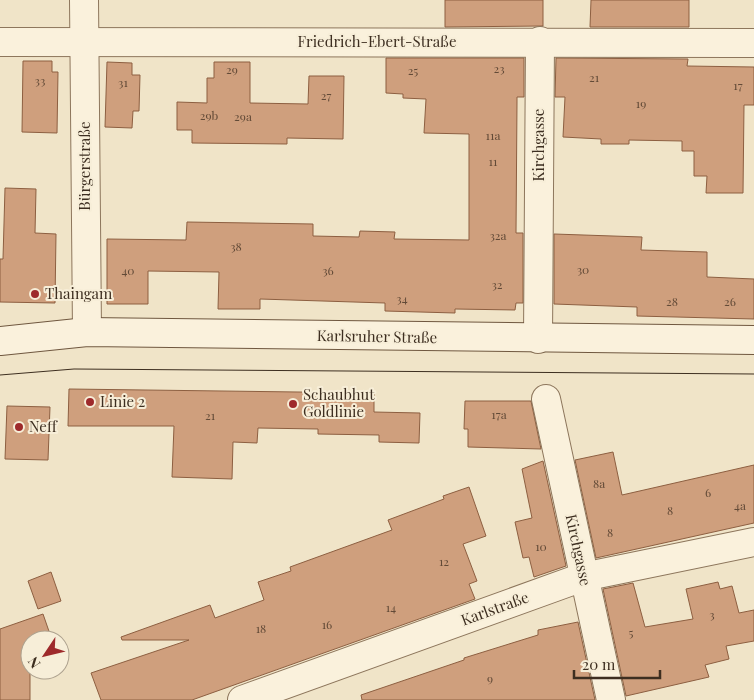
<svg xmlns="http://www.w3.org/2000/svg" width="754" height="700" font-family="'Playfair Display',serif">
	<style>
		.building { fill: #cf9f7d; stroke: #8d5f41 }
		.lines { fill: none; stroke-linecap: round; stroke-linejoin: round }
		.street-casing { stroke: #8d765c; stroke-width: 30 }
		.secondary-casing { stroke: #6f573f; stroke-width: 30 }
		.street { stroke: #faf1dc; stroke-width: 28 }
		.secondary { stroke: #faf1dc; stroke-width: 28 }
		.tram { stroke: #3d2e20; stroke-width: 1 }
		.poi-dot { fill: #9e2a2b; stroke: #f7eed8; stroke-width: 2 }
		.labels { text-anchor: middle; stroke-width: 4; stroke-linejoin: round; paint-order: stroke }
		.number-label { font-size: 12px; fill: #624a37 }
		.street-label { font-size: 15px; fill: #3d2e20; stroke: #f7eed8 }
		.poi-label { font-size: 15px; fill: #3d2e20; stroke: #f7eed8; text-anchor: start }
	</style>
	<rect width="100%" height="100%" fill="#f0e4c8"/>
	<g class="building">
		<polygon points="445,0 543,0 543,26 445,27"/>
		<polygon points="591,0 689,0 689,27 590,27"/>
		<polygon points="386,58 524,58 524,97 517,97 517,102 516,233 523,233 523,303 516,303 515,310 455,309 455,313 385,311 385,303 260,299 260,309 218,309 219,272 148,271 148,304 107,304 107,239 186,240 187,222 313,224 313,236 359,237 360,231 395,232 394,239 469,240 469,134 424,133 426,99 403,98 403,94 386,93"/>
		<polygon points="556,58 688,59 687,66 754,67 754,105 744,105 743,193 706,193 707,176 694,176 694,151 682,151 682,141 629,140 629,144 601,144 601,139 563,137 565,97 555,97"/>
		<polygon points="23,61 52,61 52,72 58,72 57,133 22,132"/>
		<polygon points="107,62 132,63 132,75 140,75 139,111 133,111 132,128 105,127"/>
		<polygon points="214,62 250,62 250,103 308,104 309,76 344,76 343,139 287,138 287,144 192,143 192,130 177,130 177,102 207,103 207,78 214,78"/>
		<polygon points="5,188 36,189 35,233 56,234 55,303 0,302 0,259 3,259"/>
		<polygon points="554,234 642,237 641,250 707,252 707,277 754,279 754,319 637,316 637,307 554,304"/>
		<polygon points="69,389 374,393 374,412 420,413 419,443 379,442 379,435 318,434 318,429 258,428 257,443 233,442 232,479 172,477 174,426 68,426"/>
		<polygon points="465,401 531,401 541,449 468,447 468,429 464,429"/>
		<polygon points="7,406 50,407 48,460 5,459"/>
		<polygon points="613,452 622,495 754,465 754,523 596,558 575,460"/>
		<polygon points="543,461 566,566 534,577 529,557 523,558 515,522 532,518 522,469"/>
		<polygon points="469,487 486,536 463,544 477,581 469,584 475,599 192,700 101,700 91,673 189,640 122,640 121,637 210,605 215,618 264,600 258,582 291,571 290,567 392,530 388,520 444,499 443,496"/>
		<polygon points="51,572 61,601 38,609 28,581"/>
		<polygon points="718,582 720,589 732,586 739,613 754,610 754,641 726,646 729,659 705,665 709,677 626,696 603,589 633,583 645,627 693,619 686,589"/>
		<polygon points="43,614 52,640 27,640 30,647 30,700 0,700 0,629"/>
		<polygon points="578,622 595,700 362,700 361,695 464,660 464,658 538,635 538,630"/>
	</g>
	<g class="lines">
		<defs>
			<g id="street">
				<polyline points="84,0 87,332"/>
				<polyline points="0,42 754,43"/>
				<polyline points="538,339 540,41"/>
				<polyline points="546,399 611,700"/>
				<polyline points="242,700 583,577 754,542"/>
			</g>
			<polyline id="secondary" points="0,341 87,332 754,340"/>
		</defs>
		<use href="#street" class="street-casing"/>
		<use href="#secondary" class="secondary-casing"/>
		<use href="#street" class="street"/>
		<use href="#secondary" class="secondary"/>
		<polyline class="tram" points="0,375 74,369 754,374"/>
	</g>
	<g class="poi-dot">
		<circle cx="35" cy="294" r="5"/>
		<circle cx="90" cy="402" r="5"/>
		<circle cx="293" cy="404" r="5"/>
		<circle cx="19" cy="427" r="5"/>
	</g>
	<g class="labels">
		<g class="number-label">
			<text x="499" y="73">23</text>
			<text x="232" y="74">29</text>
			<text x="413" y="75">25</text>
			<text x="594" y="82">21</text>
			<text x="40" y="85">33</text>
			<text x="123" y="87">31</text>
			<text x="738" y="90">17</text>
			<text x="326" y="100">27</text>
			<text x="641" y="108">19</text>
			<text x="209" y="120">29b</text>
			<text x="243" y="121">29a</text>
			<text x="493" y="140">11a</text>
			<text x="493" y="166">11</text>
			<text x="498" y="240">32a</text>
			<text x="236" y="251">38</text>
			<text x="583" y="274">30</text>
			<text x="128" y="275">40</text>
			<text x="328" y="275">36</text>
			<text x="497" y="289">32</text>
			<text x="402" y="303">34</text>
			<text x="672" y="306">28</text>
			<text x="730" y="306">26</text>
			<text x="499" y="419">17a</text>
			<text x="210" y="420">21</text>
			<text x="599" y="488">8a</text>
			<text x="708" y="497">6</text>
			<text x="740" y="510">4a</text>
			<text x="670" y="515">8</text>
			<text x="610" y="537">8</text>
			<text x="541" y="551">10</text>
			<text x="444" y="566">12</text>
			<text x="391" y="612">14</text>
			<text x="712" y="619">3</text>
			<text x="327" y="629">16</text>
			<text x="261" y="633">18</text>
			<text x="631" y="637">5</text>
			<text x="490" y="683">9</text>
		</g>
		<g class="street-label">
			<text x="377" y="47">Friedrich-Ebert-Straße</text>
			<text transform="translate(539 145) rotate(-90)" y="5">Kirchgasse</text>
			<text transform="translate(85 166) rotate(-90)" y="5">Bürgerstraße</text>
			<text transform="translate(377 337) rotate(1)" y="5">Karlsruher Straße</text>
			<text transform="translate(578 550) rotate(78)" y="5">Kirchgasse</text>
			<text transform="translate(495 609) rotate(-20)" y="5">Karlstraße</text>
		</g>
		<g class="poi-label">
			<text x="45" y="299">Thaingam</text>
			<text x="303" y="400">Schaubhut<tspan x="303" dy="17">Goldlinie</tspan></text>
			<text x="100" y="407">Linie 2</text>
			<text x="29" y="432">Neff</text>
		</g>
	</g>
	<g transform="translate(45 655) rotate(235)"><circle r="24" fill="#f7eed8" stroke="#ada18e"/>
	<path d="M0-4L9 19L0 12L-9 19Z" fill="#9e2a2b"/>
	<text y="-8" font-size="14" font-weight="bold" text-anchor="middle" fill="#3d2e20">N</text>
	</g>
	<path d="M574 670v8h86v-8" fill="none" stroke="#3d2e20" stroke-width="2.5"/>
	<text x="582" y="670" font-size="15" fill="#3d2e20" stroke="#f7eed8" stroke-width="4" paint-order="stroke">20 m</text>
</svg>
